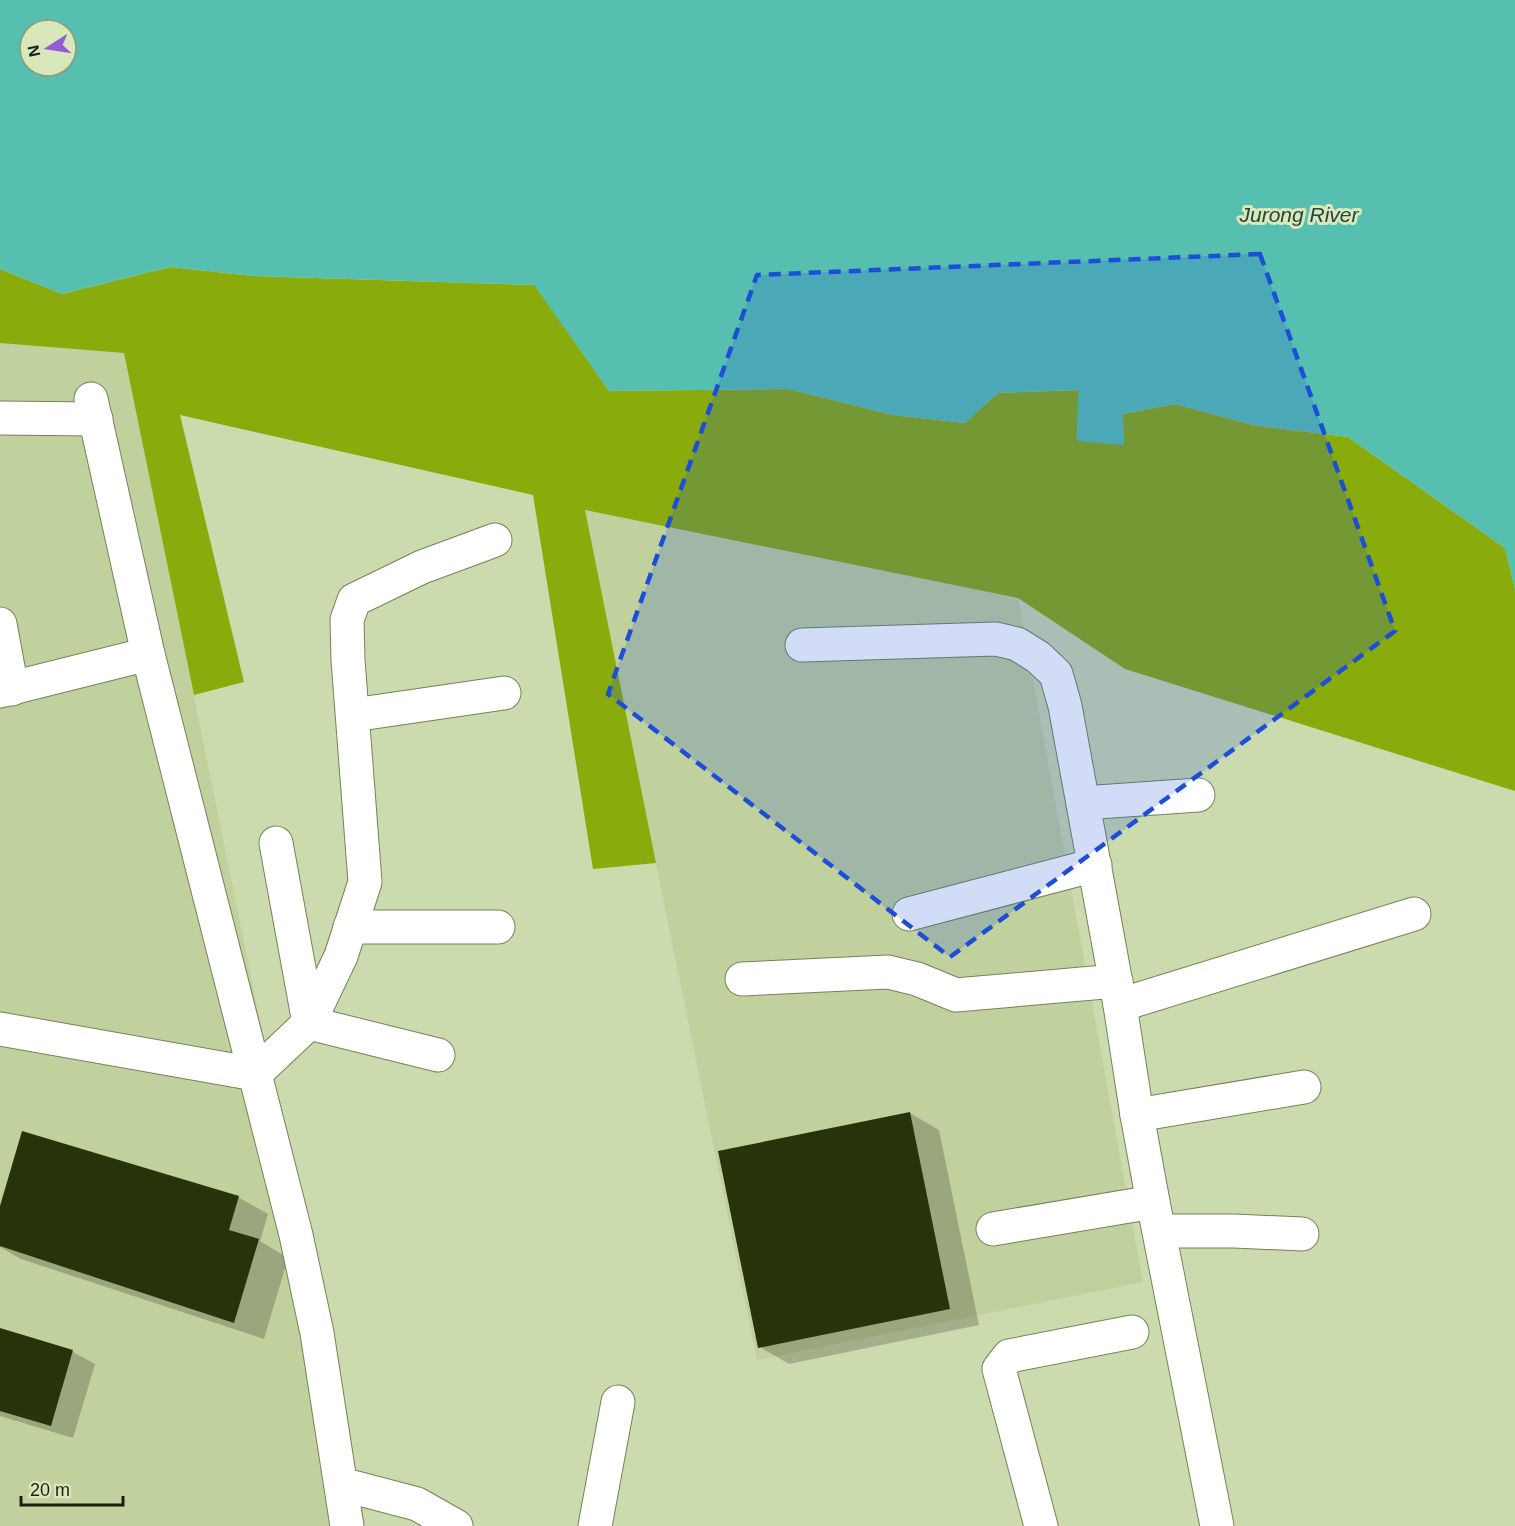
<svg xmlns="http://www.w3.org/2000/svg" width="1515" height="1526" font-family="Arial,sans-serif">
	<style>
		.built { fill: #c1d19d }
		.forest { fill: #89ab0c }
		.water { fill: #56bfb0; fill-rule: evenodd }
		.shadow { fill: #0003 }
		.building { fill: #28330a }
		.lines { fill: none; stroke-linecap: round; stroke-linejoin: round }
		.minor-casing { stroke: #758359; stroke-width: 35 }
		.minor { stroke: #fff; stroke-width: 33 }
		.marked { fill: #1d4ed8; fill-opacity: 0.2; stroke: #1d4ed8; stroke-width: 4.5; stroke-dasharray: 12 8; stroke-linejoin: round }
		.labels { text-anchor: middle; stroke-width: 6; stroke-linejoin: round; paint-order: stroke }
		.water-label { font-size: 21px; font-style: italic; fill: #244540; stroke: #d9e8ba }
	</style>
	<rect width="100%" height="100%" fill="#ccdbad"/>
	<g class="built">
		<polygon points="0,343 124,353 363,1526 0,1526"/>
		<polygon points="584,510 1018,598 1143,1282 757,1360"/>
	</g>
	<polygon class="forest" points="170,267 253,276 535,285 609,391 789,389 893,415 965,423 998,393 1079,390 1077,441 1123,414 1175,404 1253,425 1348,437 1505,548 1515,589 1515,791 1125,669 1018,598 585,510 656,863 593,869 533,495 180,415 244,682 194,695 124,353 0,343 0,269 62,294"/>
	<path class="water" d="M0,0h1515v589l-10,-41 -157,-111 -95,-12 -78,-21 -52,10 1,31 -47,-4 1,-51 -80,3 -33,30 -72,-8 -104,-26 -180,2 -75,-106 -281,-9 -83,-9 -108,27 -62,-25zM30,30h36v36h-36z"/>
	<g class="shadow">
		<polygon points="910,1113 939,1130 979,1325 789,1364 760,1347"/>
		<polygon points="238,1197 268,1214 260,1241 288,1258 264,1339 21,1259 0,1247 0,1212"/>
		<polygon points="0,1330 73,1352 95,1364 73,1438 0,1416"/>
	</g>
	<g class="building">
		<polygon points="910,1112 950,1309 758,1348 718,1151"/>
		<polygon points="22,1131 239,1196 229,1230 259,1239 234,1323 0,1246 0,1206"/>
		<polygon points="0,1328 73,1350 51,1426 0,1411"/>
	</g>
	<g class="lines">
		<defs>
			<g id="minor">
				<polyline points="91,399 148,654 296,1235 317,1333 347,1526"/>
				<polyline points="0,418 96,419"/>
				<polyline points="0,624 12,689"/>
				<polyline points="802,645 996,639 1017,644 1038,657 1056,674 1065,706 1120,1005 1137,1115 1153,1202 1217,1526"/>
				<polyline points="0,691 148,654"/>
				<polyline points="353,715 504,693"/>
				<polyline points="1083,803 1198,795"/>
				<polyline points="276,843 309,1023 438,1055"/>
				<polyline points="909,914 1095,865"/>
				<polyline points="350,927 498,927"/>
				<polyline points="742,979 888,972 917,979 956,995 1116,981"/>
				<polyline points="1120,1005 1414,914"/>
				<polyline points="0,1029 255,1074 309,1023 341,956 365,882 348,660 347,620 354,600 422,567 495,540"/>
				<polyline points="1137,1115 1304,1087"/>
				<polyline points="993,1229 1153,1202"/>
				<polyline points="1159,1231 1234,1231 1302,1234"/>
				<polyline points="341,1484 417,1504 456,1526"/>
				<polyline points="595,1526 618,1402"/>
				<polyline points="1041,1526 999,1369 1009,1356 1132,1332"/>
			</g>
		</defs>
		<use href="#minor" class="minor-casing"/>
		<use href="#minor" class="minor"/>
	</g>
	<path class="marked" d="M1260,254l135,377 -445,326 -342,-263 149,-419z"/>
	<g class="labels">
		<g class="water-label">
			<text x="1299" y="222">Jurong River</text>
		</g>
	</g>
	<g transform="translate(48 48) rotate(258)"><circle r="28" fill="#d9e8ba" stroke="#8d9876" stroke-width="1.5"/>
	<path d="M0-4.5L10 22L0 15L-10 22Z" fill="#935ad2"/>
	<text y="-9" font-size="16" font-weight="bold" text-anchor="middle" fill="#1a200f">N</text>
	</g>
	<path d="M21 1496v9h102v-9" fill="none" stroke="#1a200f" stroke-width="3"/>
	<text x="30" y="1496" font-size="18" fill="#1a200f" stroke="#d9e8ba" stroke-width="4.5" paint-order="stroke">20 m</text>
</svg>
